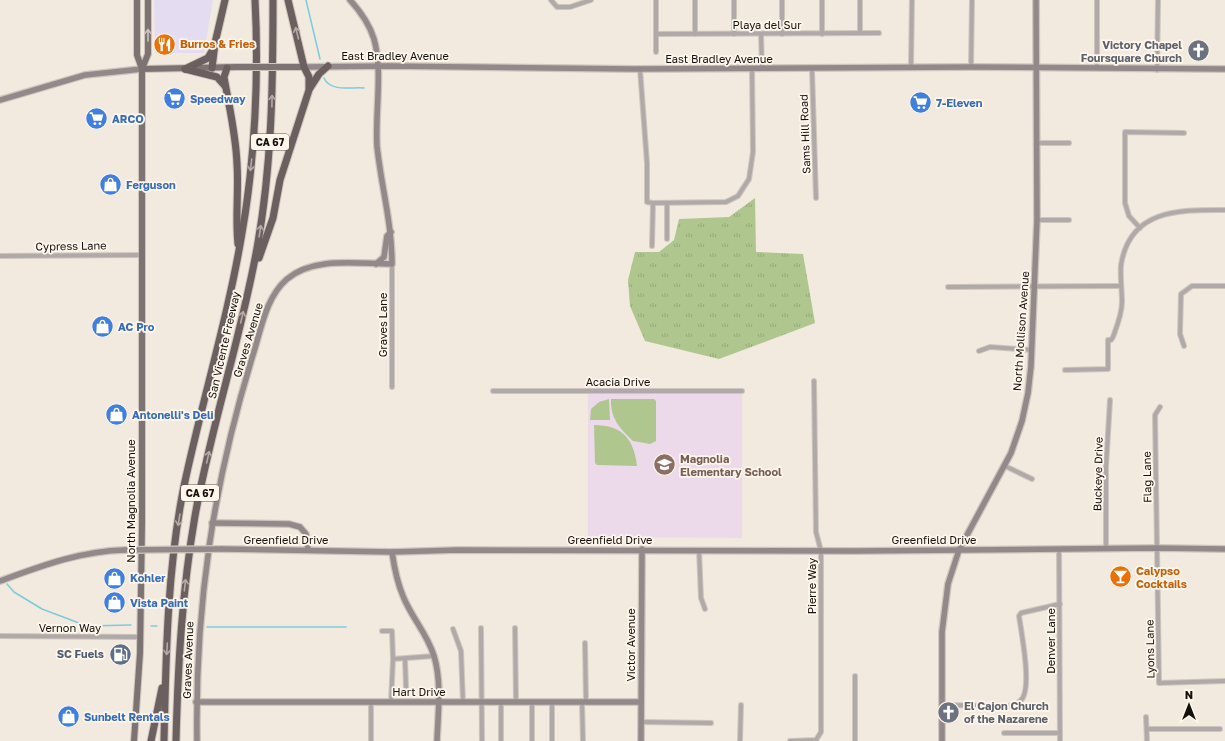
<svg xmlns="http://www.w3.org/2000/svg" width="1225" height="741" font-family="'Golos Text',sans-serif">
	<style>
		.commercial { fill: #e4ddf2 }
		.education { fill: #ecdaeb }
		.grass { fill: url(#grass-tufts) }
		.pitch { fill: #afc78e }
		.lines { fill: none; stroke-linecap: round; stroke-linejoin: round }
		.stream { stroke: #7acddd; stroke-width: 1.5 }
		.street-casing { stroke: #cec6bd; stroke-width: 6 }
		.secondary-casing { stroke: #cec6bd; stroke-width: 8 }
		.primary-casing { stroke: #cec6bd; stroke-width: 8 }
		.highway-casing { stroke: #cec6bd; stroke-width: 9 }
		.street { stroke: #afa9a9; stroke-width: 4 }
		.secondary { stroke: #93898a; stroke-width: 5.5 }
		.primary { stroke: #7e7373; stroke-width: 6 }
		.highway { stroke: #6c5f60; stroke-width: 7 }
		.secondary-bridge-casing { stroke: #cec6bd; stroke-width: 8; stroke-linecap: butt }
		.primary-bridge-casing { stroke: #cec6bd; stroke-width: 8; stroke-linecap: butt }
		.secondary-bridge { stroke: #93898a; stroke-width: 5.5 }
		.primary-bridge { stroke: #7e7373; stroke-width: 6 }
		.oneway { stroke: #b6aaa6 }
		.oneway2 { stroke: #cbc2bc }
		.labels { text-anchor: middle; stroke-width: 3.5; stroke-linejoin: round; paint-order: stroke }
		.shield { fill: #fff6ec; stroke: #5a5550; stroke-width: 1 }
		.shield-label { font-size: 10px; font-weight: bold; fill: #13100d }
		.street-label { font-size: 11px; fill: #13100d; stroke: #fff6ec }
		.food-label { font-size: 11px; font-weight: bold; fill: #c56008; stroke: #fff6ec; text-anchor: start }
		.worship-label { font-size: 11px; font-weight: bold; fill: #5b616d; stroke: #fff6ec; text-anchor: end }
		.shop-label { font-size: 11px; font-weight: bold; fill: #366cbe; stroke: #fff6ec; text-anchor: start }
		.education-label { font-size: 11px; font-weight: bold; fill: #785e54; stroke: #fff6ec; text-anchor: start }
		.service-label { font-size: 11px; font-weight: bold; fill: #4e5e75; stroke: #fff6ec; text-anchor: end }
	</style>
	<defs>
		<pattern id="grass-tufts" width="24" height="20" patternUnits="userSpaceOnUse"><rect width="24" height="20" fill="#afc78e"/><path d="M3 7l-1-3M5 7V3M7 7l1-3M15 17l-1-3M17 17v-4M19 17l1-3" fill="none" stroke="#96aa79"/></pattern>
	</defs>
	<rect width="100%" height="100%" fill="#f2e9df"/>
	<polygon class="commercial" points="154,0 213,0 204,53 155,53"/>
	<polygon class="education" points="588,393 742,394 742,538 588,537"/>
	<polygon class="grass" points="755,198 756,252 803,254 815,323 719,359 645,341 630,306 628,280 635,252 659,252 674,240 679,219 729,217"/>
	<g class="pitch">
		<polygon points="609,399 610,420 590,420 591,409 599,402"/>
		<path d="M611,399h43l2,2v40l-6,3 -17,-3c-13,-12 -23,-23 -22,-42z"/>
		<path d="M594,425c29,0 40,15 43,41l-40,-1 -2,-2z"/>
	</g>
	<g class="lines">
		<g class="stream">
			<polyline points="306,0 320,59"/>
			<path d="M324,78c6,14 27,9 40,10"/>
			<polyline points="7,584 14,592 42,609 87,626 131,625"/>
			<polyline points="151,626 157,626"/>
			<polyline points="187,626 194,626"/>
			<polyline points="207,627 346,627"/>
		</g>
		<defs>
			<g id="street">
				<polyline points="551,0 557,7 570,7 591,0"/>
				<polyline points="656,0 656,52"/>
				<polyline points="695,0 695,34"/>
				<polyline points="734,0 734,34"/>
				<polyline points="782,0 782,34"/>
				<polyline points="822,0 822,34"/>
				<polyline points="860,0 860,33"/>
				<polyline points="1097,0 1097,68"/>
				<polyline points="656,34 879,33"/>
				<polyline points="761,34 762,69"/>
				<polyline points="911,67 912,0"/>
				<polyline points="971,67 972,0"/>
				<polyline points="640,69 647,163 647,202 653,203 726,202 738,196 749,179 753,152 752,69"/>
				<polyline points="812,69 816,198"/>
				<polyline points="1157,70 1158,0"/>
				<polyline points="1036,143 1069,143"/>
				<polyline points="667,203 667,239"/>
				<polyline points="1037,220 1069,220"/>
				<polyline points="1140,228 1129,216 1125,203 1125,132 1184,133"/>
				<polyline points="652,246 653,203"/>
				<polyline points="0,256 142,255"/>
				<polyline points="948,287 1121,286"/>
				<polyline points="1184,346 1180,334 1181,294 1192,286 1225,286"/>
				<polyline points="979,351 990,347 1032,350"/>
				<path d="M1065,370l43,-1v-29h3l2,-3c4,-11 9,-23 9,-35 0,-12 -2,-24 -1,-37 9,-57 60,-55 104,-55"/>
				<polyline points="392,387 392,264"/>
				<polyline points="493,391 742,391"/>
				<polyline points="1160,407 1155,415 1159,683 1225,681"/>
				<polyline points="1005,466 1032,479"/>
				<polyline points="1059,549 1060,741"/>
				<polyline points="1106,549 1106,467 1110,400"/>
				<polyline points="699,550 701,598 705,609"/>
				<polyline points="481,628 482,741"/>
				<polyline points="515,628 516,702"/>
				<polyline points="453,629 461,651 463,702"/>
				<polyline points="382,631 392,631 393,659"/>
				<polyline points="0,636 140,637"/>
				<polyline points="585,643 586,702"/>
				<polyline points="405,659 406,687"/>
				<polyline points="855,676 855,741"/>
				<polyline points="391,702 393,659 434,656"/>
				<polyline points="501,702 501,741"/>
				<polyline points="532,702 532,741"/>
				<polyline points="552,702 552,741"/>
				<polyline points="582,702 583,741"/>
				<path d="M942,705l67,1c7,-2 13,-4 15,-11 6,-17 -2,-59 -5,-79l2,-3 39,-9"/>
				<polyline points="1146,717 1147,741"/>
				<polyline points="641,722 711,723"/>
				<polyline points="1147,729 1220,729"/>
				<polyline points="1004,733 1060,733"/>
				<polyline points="371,741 371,702"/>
				<polyline points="740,741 741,705"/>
				<polyline points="790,741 816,740 821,732 821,551 816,532 814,381"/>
			</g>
			<g id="secondary">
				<polyline points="304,67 388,66 633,69 971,67 1225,69"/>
				<polyline points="0,100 85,75 142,69"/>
				<polyline points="376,264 384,257 387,236 391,232"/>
				<polyline points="212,523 289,524 300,527 306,534 308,550"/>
				<polyline points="221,549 392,552 458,550 856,551 1157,548 1225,549"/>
				<path d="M392,552c2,14 5,30 11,44 8,21 24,37 31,60 8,26 4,58 3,85"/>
				<path d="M0,581c41,-15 80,-30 125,-31"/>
				<polyline points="196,702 641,702"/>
				<path d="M197,741c-2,-135 16,-255 55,-383 9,-27 13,-60 35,-79 28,-23 71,-15 105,-15 0,-41 -11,-79 -15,-118 -2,-34 6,-75 -3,-107 -5,-16 -13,-27 -24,-39"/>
				<polyline points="641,741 642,549"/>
				<polyline points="942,741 942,632 948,584 959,550 1011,453 1022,421 1028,393 1031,366 1037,220 1036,0"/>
			</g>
			<g id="primary">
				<polyline points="287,67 304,67"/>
				<polyline points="142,69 237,67"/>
				<polyline points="142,69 148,54 148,0"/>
				<polyline points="134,741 140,653 142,524 142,69 137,55 137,0"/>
			</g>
			<g id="highway">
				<polyline points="212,68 215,43 225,0"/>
				<path d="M227,68l-3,9c5,29 12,58 13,87 2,27 -2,53 1,80"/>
				<polyline points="185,69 217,77 225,86"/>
				<polyline points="185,69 208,58 212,51"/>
				<polyline points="310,88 319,74 328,66"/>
				<polyline points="259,258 273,218 280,180 309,90 309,77 304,67 288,0"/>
				<polyline points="151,741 162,688"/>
				<path d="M164,741c2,-85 3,-171 20,-255 18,-85 44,-168 58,-253 13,-73 17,-159 13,-233"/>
				<path d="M176,741c2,-76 6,-150 19,-225 16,-90 46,-178 62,-268 15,-82 16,-165 16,-248"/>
			</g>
		</defs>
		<use href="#street" class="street-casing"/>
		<use href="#secondary" class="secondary-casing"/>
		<use href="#primary" class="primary-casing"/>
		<use href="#highway" class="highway-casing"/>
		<use href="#street" class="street"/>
		<use href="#secondary" class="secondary"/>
		<use href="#primary" class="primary"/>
		<use href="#highway" class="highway"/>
		<defs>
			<polyline id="secondary-bridge" points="125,550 221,549"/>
			<polyline id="primary-bridge" points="237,67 287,67"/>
		</defs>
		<use href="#secondary-bridge" class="secondary-bridge-casing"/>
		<use href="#primary-bridge" class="primary-bridge-casing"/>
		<use href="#secondary-bridge" class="secondary-bridge"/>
		<use href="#primary-bridge" class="primary-bridge"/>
	</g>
	<defs><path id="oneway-shaft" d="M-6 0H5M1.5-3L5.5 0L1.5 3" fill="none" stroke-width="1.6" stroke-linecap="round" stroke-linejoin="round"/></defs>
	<g class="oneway">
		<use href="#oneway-shaft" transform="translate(297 33) rotate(-104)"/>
		<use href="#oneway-shaft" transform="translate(272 101) rotate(-89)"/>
		<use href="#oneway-shaft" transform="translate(251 165) rotate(97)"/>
		<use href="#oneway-shaft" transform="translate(260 231) rotate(-81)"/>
		<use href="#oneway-shaft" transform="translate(242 317) rotate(-77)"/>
		<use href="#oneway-shaft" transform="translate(208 457) rotate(-77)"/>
		<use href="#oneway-shaft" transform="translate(179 520) rotate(99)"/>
		<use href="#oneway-shaft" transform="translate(185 585) rotate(-83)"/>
		<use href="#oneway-shaft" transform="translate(167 649) rotate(93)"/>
	</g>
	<use class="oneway2" href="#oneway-shaft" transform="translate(148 35) rotate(-90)"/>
	<defs>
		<symbol id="restaurant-disc" viewBox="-11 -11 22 22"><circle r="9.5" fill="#e8710a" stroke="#fff6ec"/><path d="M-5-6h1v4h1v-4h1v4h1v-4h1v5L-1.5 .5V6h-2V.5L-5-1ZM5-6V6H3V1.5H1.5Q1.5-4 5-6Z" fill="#fff"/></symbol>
		<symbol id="church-disc" viewBox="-11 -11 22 22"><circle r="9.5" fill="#6b7280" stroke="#fff6ec"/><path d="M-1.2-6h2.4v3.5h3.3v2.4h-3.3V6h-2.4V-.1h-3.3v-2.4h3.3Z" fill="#fff"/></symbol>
		<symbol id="supermarket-disc" viewBox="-11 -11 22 22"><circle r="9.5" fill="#3f7fe0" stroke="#fff6ec"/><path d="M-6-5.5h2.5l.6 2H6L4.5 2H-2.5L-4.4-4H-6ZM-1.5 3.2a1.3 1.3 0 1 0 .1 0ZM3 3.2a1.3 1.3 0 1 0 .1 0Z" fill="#fff"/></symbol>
		<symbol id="shop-disc" viewBox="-11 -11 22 22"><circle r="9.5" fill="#3f7fe0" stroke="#fff6ec"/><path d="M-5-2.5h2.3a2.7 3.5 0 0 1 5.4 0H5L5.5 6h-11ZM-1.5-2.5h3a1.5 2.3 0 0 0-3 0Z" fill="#fff"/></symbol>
		<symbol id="school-disc" viewBox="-11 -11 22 22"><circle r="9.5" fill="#8d6e63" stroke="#fff6ec"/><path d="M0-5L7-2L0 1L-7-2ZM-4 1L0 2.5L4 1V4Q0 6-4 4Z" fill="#fff"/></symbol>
		<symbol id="bar-disc" viewBox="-11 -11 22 22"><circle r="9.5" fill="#e8710a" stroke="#fff6ec"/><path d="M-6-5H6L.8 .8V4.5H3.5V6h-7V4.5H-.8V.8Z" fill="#fff"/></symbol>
		<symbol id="fuel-disc" viewBox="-11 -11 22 22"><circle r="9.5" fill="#5c6f8a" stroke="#fff6ec"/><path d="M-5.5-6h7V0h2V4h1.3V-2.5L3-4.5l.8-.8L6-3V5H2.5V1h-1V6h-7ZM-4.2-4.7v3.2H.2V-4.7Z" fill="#fff"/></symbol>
	</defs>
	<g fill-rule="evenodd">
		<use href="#restaurant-disc" x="152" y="32" width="25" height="25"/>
		<use href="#church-disc" x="1186" y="38" width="25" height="25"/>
		<use href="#supermarket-disc" x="162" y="86" width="25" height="25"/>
		<use href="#supermarket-disc" x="908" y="90" width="25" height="25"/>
		<use href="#supermarket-disc" x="84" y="106" width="25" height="25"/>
		<use href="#shop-disc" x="98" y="172" width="25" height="25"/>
		<use href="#shop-disc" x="90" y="314" width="25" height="25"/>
		<use href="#shop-disc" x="104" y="402" width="25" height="25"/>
		<use href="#school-disc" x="652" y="452" width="25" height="25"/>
		<use href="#bar-disc" x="1108" y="564" width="25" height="25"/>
		<use href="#shop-disc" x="102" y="566" width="25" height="25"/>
		<use href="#shop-disc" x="102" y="590" width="25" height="25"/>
		<use href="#fuel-disc" x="108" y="642" width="25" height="25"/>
		<use href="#church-disc" x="936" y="700" width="25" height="25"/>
		<use href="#shop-disc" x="56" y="704" width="25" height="25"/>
	</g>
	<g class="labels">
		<g class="shield">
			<rect x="251" y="134" width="38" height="16" rx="3"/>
			<rect x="181" y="485" width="38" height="16" rx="3"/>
		</g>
		<g class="shield-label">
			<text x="270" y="146">CA 67</text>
			<text x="200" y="497">CA 67</text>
		</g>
		<g class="street-label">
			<text x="767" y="29">Playa del Sur</text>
			<text x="395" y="60">East Bradley Avenue</text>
			<text x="719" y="63">East Bradley Avenue</text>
			<text transform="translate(805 134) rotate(-92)" y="4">Sams Hill Road</text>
			<text transform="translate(71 246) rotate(-1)" y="4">Cypress Lane</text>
			<text transform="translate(383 325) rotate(-90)" y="4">Graves Lane</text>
			<text transform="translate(1021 331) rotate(-86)" y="4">North Mollison Avenue</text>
			<text transform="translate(248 340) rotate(-73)" y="4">Graves Avenue</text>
			<text transform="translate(224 345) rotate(-77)" y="4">San Vicente Freeway</text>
			<text x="618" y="386">Acacia Drive</text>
			<text transform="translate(1098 474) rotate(-89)" y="4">Buckeye Drive</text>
			<text transform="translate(1147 477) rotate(-91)" y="4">Flag Lane</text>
			<text transform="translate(131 501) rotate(-90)" y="4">North Magnolia Avenue</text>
			<text x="286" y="544">Greenfield Drive</text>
			<text x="610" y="544">Greenfield Drive</text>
			<text x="934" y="544">Greenfield Drive</text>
			<text transform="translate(812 586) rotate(-90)" y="4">Pierre Way</text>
			<text x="70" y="632">Vernon Way</text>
			<text transform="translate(1051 641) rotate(-90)" y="4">Denver Lane</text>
			<text transform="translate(631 645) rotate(-90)" y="4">Victor Avenue</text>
			<text transform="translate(1150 649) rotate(-91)" y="4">Lyons Lane</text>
			<text transform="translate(188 660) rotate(-88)" y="4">Graves Avenue</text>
			<text x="419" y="696">Hart Drive</text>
		</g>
		<g class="food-label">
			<text x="180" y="48">Burros &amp; Fries</text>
			<text x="1136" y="575">Calypso<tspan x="1136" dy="13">Cocktails</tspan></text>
		</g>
		<g class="worship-label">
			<text x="1182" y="49">Victory Chapel<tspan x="1182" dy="13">Foursquare Church</tspan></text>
			<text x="964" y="710" text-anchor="start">El Cajon Church<tspan x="964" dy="13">of the Nazarene</tspan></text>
		</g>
		<g class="shop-label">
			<text x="190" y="103">Speedway</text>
			<text x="936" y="107">7-Eleven</text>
			<text x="112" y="123">ARCO</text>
			<text x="126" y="189">Ferguson</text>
			<text x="118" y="331">AC Pro</text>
			<text x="132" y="419">Antonelli's Deli</text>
			<text x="130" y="582">Kohler</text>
			<text x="130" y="607">Vista Paint</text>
			<text x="84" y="721">Sunbelt Rentals</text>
		</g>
		<g class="education-label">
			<text x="680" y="463">Magnolia<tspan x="680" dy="13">Elementary School</tspan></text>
		</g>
		<g class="service-label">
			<text x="104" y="658">SC Fuels</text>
		</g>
	</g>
	<g transform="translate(1189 705)" stroke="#fff6ec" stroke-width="3" paint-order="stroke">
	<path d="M0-3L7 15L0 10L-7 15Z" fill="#13100d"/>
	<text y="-6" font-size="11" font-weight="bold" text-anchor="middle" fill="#13100d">N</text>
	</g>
</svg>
